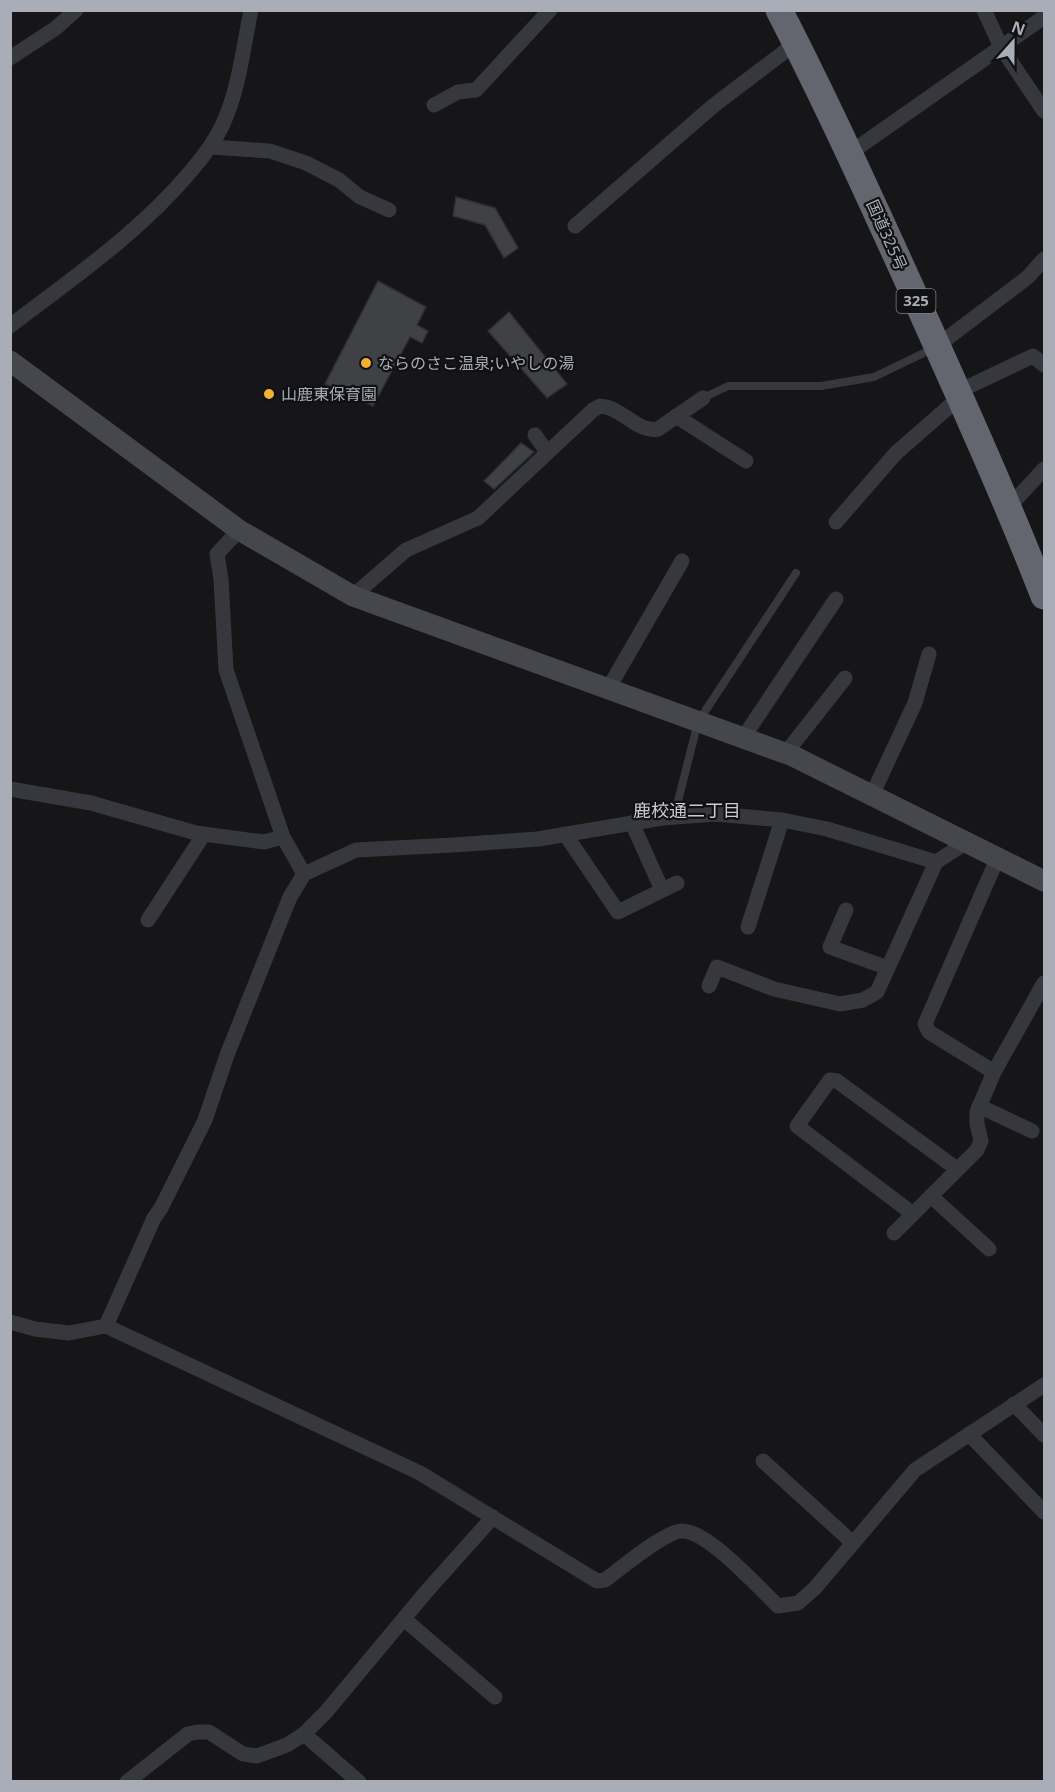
<svg xmlns="http://www.w3.org/2000/svg" width="1055" height="1792" font-family="'Noto Sans','Noto Sans JP',sans-serif">
	<style>
		.building { fill: #404145; stroke: #303034; stroke-width: 1.5 }
		.lines { fill: none; stroke-linecap: round; stroke-linejoin: round }
		.lane { stroke: #37383d; stroke-width: 8 }
		.street { stroke: #37383d; stroke-width: 15 }
		.secondary { stroke: #45474d; stroke-width: 21 }
		.highway { stroke: #63666e; stroke-width: 27 }
		.poi-dot { fill: #f2b134; stroke: #111113; stroke-width: 2 }
		.labels { text-anchor: middle; stroke-width: 4.5; stroke-linejoin: round; paint-order: stroke }
		.shield { fill: #111113; stroke: #7b7e86; stroke-width: 1.5 }
		.shield-label { font-size: 15px; font-weight: bold; fill: #a8adb8 }
		.street-label { font-size: 16px; fill: #a8adb8; stroke: #111113 }
		.poi-label { font-size: 16px; fill: #a8adb8; stroke: #111113; text-anchor: start }
		.neighbourhood-label { font-size: 18px; fill: #c9ccd4; stroke: #111113 }
	</style>
	<rect width="100%" height="100%" fill="#161618"/>
	<g class="building">
		<polygon points="456,197 495,208 518,248 504,258 485,225 453,216"/>
		<polygon points="378,281 426,307 417,325 428,331 422,343 410,337 373,406 325,384"/>
		<polygon points="509,312 567,384 547,398 488,331"/>
		<polygon points="521,443 534,452 494,489 484,481"/>
	</g>
	<g class="lines">
		<g class="lane">
			<polyline points="703,398 728,386 821,386 874,377 932,349"/>
			<polyline points="674,817 698,722 796,573"/>
		</g>
		<g class="street">
			<polyline points="984,10 1001,47 1044,111"/>
			<polyline points="10,58 56,28 76,10"/>
			<polyline points="434,105 458,92 476,90 550,10"/>
			<polyline points="211,147 270,151 306,163 339,180 360,197 389,210"/>
			<polyline points="850,153 1044,17"/>
			<polyline points="575,226 713,106 796,43"/>
			<path d="M10,326c63,-48 130,-94 181,-155 12,-14 23,-28 31,-45 17,-36 21,-77 29,-116"/>
			<polyline points="937,346 1028,277 1044,259"/>
			<polyline points="957,392 1033,356 1044,365"/>
			<polyline points="676,416 746,461"/>
			<polyline points="535,435 547,452"/>
			<polyline points="1007,509 1044,469"/>
			<polyline points="836,522 896,453 959,398"/>
			<polyline points="239,530 217,554 221,579 226,670 283,837 304,874"/>
			<path d="M353,596l53,-46 72,-32 115,-108 7,-4c5,1 10,1 14,4 15,7 27,22 44,19l45,-31"/>
			<polyline points="608,689 682,561"/>
			<polyline points="743,738 836,599"/>
			<polyline points="785,754 845,678"/>
			<polyline points="10,789 91,803 196,833 264,842 283,837"/>
			<polyline points="872,795 915,703 929,654"/>
			<polyline points="632,823 662,890"/>
			<polyline points="565,834 618,912 677,883"/>
			<polyline points="846,910 830,947 888,968"/>
			<polyline points="148,920 204,834"/>
			<polyline points="748,927 782,820"/>
			<polyline points="709,986 717,967 774,989 840,1004 863,1000 877,992 936,862"/>
			<polyline points="994,1072 929,1032 925,1024 998,857"/>
			<polyline points="979,1106 1032,1131"/>
			<polyline points="931,1196 989,1249"/>
			<polyline points="913,1214 797,1126 830,1080 837,1081 957,1169"/>
			<polyline points="894,1233 977,1150 981,1141 977,1124 977,1112 994,1072 1044,983"/>
			<path d="M10,1322l25,7 34,4 37,-7 314,147 177,108 8,-1c15,-11 60,-49 77,-49 25,-1 77,57 96,75l20,-3 17,-15 100,-118 129,-85"/>
			<polyline points="106,1326 154,1218 161,1208 205,1120 227,1055 290,897 304,874 356,850 453,845 538,839 662,818 716,814 782,820 827,829 936,862 967,842"/>
			<polyline points="1014,1404 1044,1435"/>
			<polyline points="969,1434 1044,1512"/>
			<polyline points="763,1461 853,1543"/>
			<polyline points="404,1619 495,1697"/>
			<polyline points="304,1734 359,1782"/>
			<polyline points="127,1782 188,1734 197,1732 209,1732 243,1754 257,1756 287,1745 304,1734 326,1712 426,1592 493,1517"/>
		</g>
		<polyline class="secondary" points="10,361 239,530 353,596 793,756 1044,881"/>
		<path class="highway" d="M779,10c49,95 93,192 137,289 44,98 89,197 128,297"/>
	</g>
	<g class="poi-dot">
		<circle cx="366" cy="363" r="6"/>
		<circle cx="269" cy="394" r="6"/>
	</g>
	<g class="labels">
		<rect class="shield" x="896.5" y="289" width="39" height="24" rx="4.5"/>
		<g class="shield-label">
			<text x="916" y="306">325</text>
		</g>
		<g class="street-label">
			<text transform="translate(887 235) rotate(66)" y="6">国道325号</text>
		</g>
		<g class="poi-label">
			<text x="378" y="369">ならのさこ温泉;いやしの湯</text>
			<text x="281" y="400">山鹿東保育園</text>
		</g>
		<g class="neighbourhood-label">
			<text x="687" y="817">鹿校通二丁目</text>
		</g>
	</g>
	<rect width="1055" height="1792" fill="none" stroke="#a8adb8" stroke-width="24"/>
	<g transform="translate(1013 42) rotate(21)" stroke="#111113" stroke-width="4.5" paint-order="stroke">
	<path d="M0-4.5L10 22L0 15L-10 22Z" fill="#a8adb8"/>
	<text y="-9" font-size="16" font-weight="bold" text-anchor="middle" fill="#a8adb8">N</text>
	</g>
</svg>
